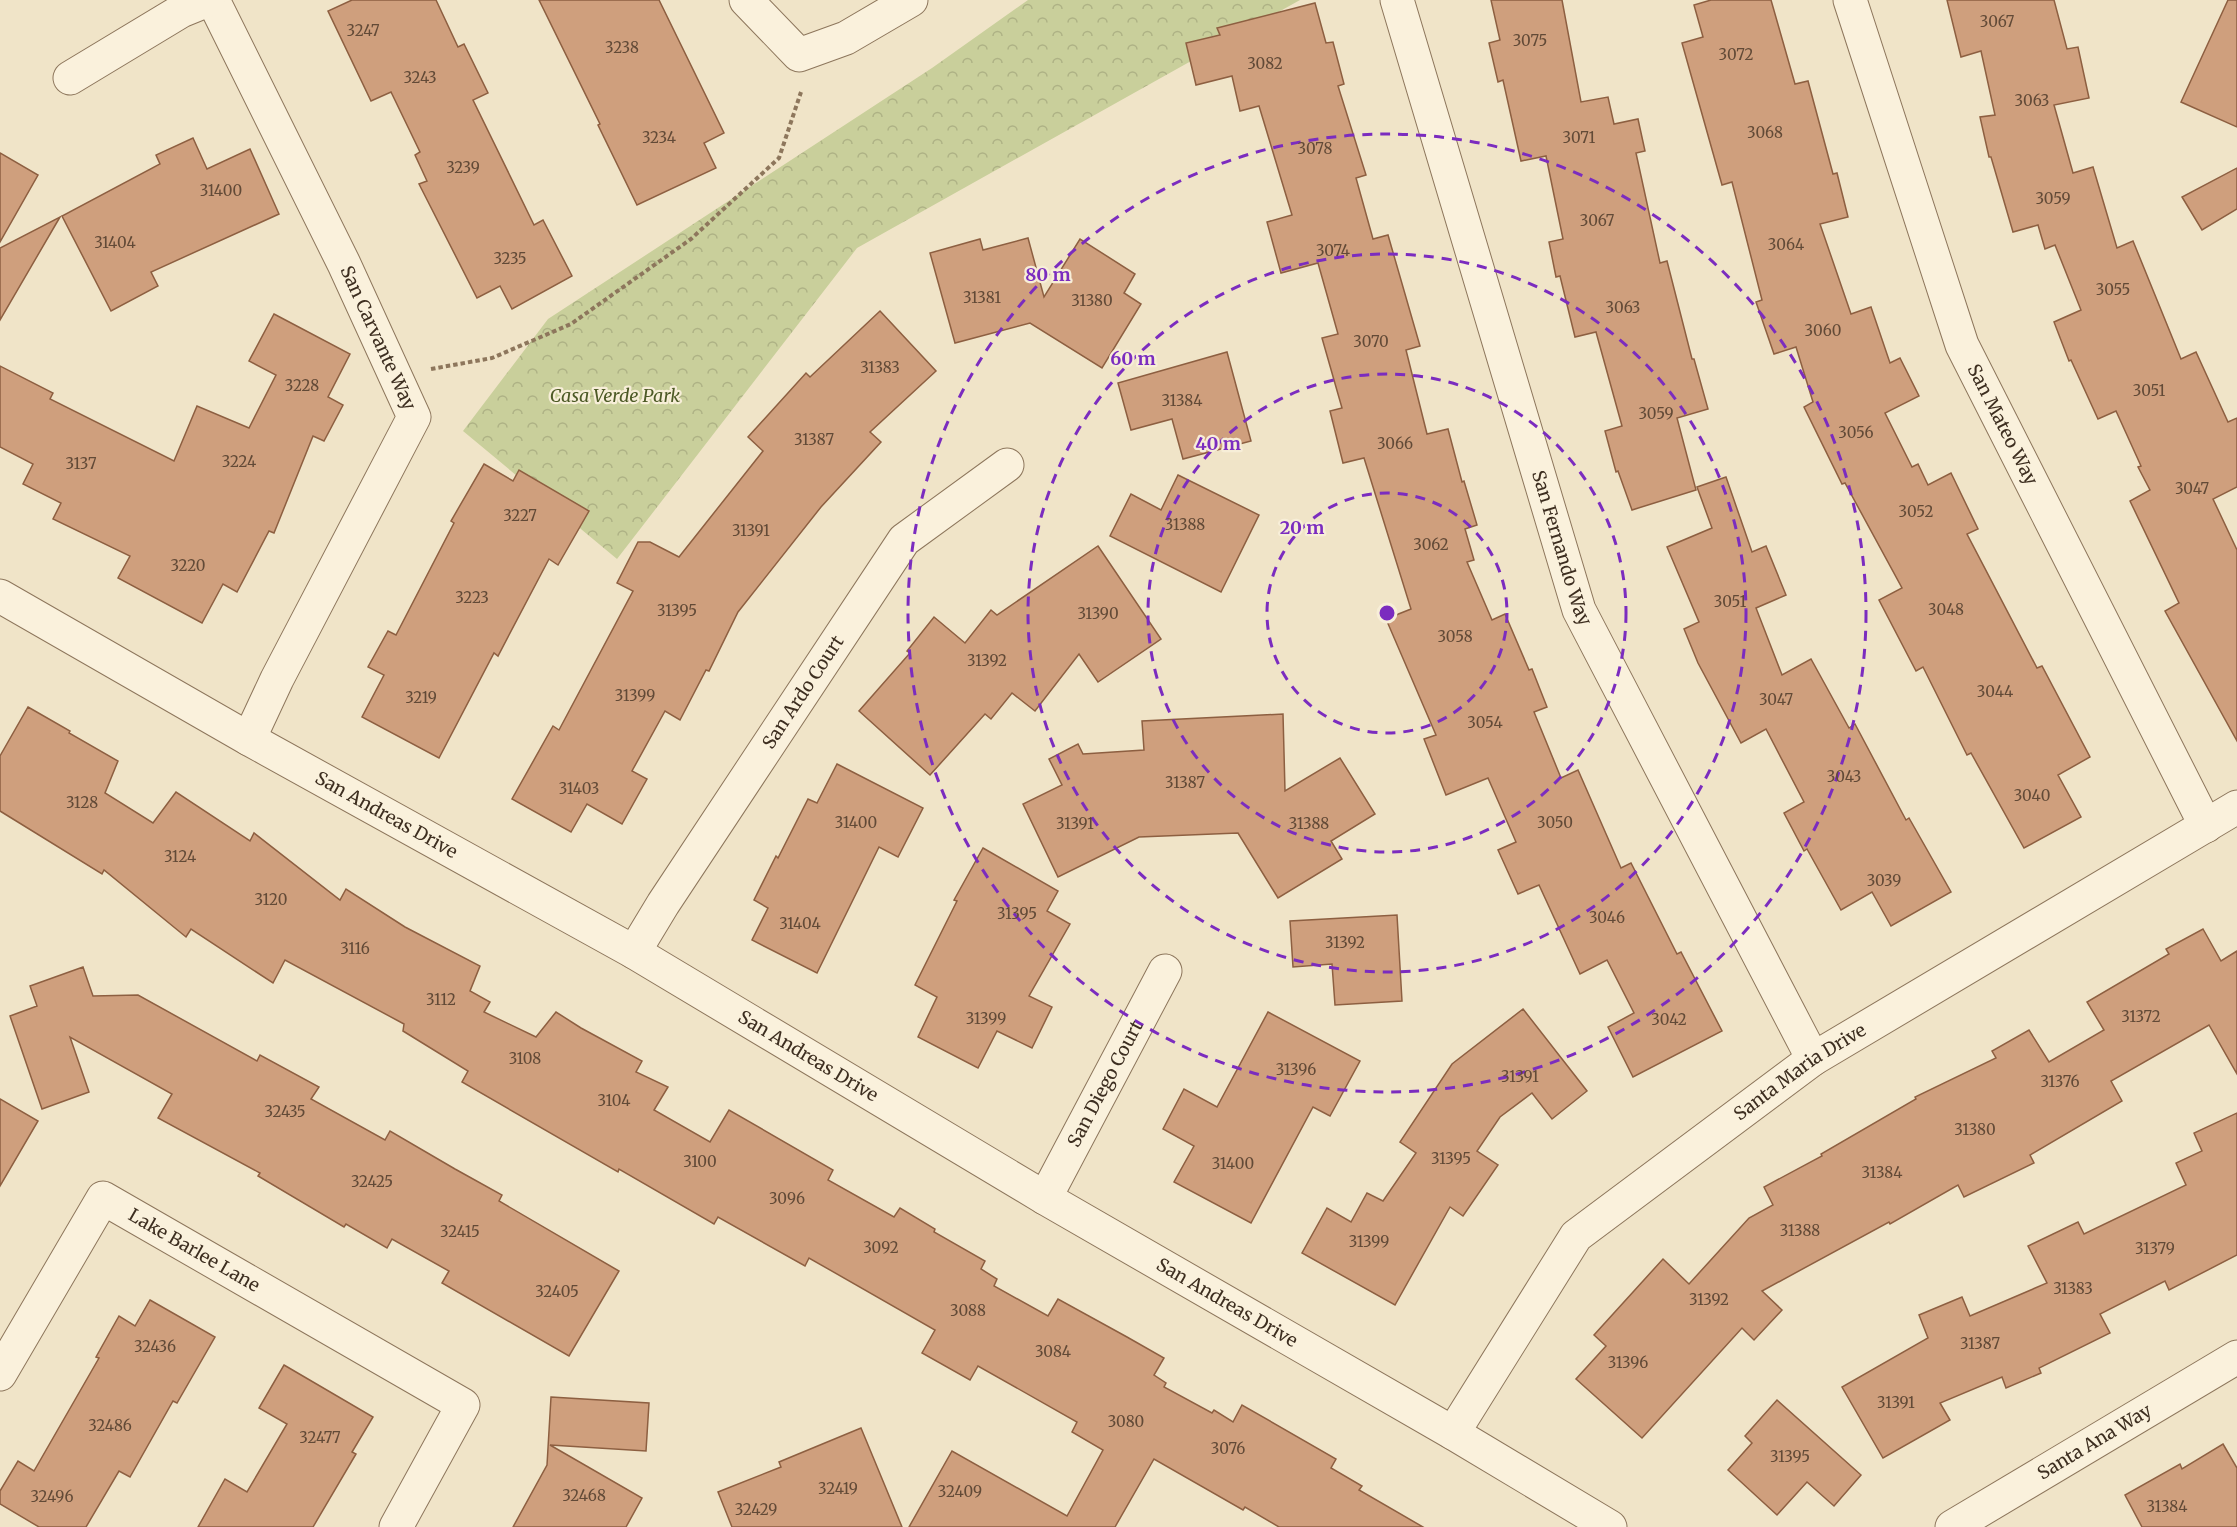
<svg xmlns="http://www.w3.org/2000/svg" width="2237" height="1527" font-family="Merriweather,serif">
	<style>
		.forest { fill: url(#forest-crowns) }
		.building { fill: #cf9f7d; stroke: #8d5f41; stroke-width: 1.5 }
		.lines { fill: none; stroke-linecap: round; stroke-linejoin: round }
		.minor-casing { stroke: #8d765c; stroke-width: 35 }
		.tertiary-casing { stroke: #8d765c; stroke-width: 35 }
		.path { stroke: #8d765c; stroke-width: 4; stroke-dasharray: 4.5 3; stroke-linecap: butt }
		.minor { stroke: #faf1dc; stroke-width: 33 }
		.tertiary { stroke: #faf1dc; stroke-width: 33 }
		.ring { fill: none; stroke: #7b2cbf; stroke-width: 3; stroke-dasharray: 10 8 }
		.labels { text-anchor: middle; stroke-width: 4.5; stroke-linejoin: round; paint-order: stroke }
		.number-label { font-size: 15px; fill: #624a37 }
		.street-label { font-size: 18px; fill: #3d2e20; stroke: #f7eed8 }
		.park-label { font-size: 18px; font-style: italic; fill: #4d5a26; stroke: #f7eed8 }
		.centre { fill: #7b2cbf; stroke: #f7eed8; stroke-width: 3 }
		.ring-label { font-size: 18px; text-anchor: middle; font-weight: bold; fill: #7b2cbf; stroke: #f7eed8; stroke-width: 4.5; stroke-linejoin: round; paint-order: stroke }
	</style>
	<defs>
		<pattern id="forest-crowns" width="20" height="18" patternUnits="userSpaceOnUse" patternTransform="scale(1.5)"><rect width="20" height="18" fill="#c9cf9b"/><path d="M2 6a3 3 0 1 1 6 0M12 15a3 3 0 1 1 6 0" fill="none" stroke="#aeb285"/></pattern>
	</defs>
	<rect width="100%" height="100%" fill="#f0e4c8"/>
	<polygon class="forest" points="1028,0 1300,0 857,248 617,559 463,431 548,319 932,68"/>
	<g class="building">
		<polygon points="352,0 436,0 458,47 464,44 488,93 473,100 534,225 543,220 572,276 512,309 500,286 477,298 419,184 427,181 415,155 420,152 391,92 371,101 328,11"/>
		<polygon points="539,0 659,0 724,133 704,143 716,168 637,205 598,125 600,124"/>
		<polygon points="1491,0 1562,0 1581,102 1608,97 1614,124 1638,119 1645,151 1636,153 1660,263 1667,261 1692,359 1694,359 1708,409 1677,418 1696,490 1632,510 1618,471 1616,472 1605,431 1622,426 1596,332 1575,337 1560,276 1556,277 1549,242 1563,239 1546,156 1521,161 1503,80 1498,82 1489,43 1500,40"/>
		<polygon points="1711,0 1771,0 1795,84 1808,81 1833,174 1837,173 1848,217 1820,224 1851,314 1871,307 1890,363 1900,358 1919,396 1885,413 1912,467 1918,464 1928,485 1951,473 1978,529 1967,534 2037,668 2042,666 2090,757 2058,775 2081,817 2024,848 1971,753 1967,755 1923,667 1916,671 1879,600 1902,588 1845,483 1842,484 1804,407 1813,402 1796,347 1774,354 1756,302 1762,300 1732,182 1722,185 1682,43 1703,37 1694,5"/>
		<polygon points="1947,0 2054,0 2067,49 2078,47 2089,98 2054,105 2073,173 2093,167 2117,248 2133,241 2181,359 2196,352 2228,422 2237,418 2237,487 2213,499 2237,550 2237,741 2165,611 2179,603 2130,501 2150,490 2138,467 2141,466 2116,411 2098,419 2071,360 2069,361 2054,322 2081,310 2055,245 2045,249 2038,225 2013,232 1991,157 1989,157 1980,117 1995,115 1981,51 1961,57"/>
		<polygon points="2228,0 2237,0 2237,127 2181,102"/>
		<polygon points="1315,3 1326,43 1333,42 1344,84 1338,86 1366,175 1356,178 1373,239 1388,235 1420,346 1406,350 1427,434 1448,429 1462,482 1464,481 1477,525 1465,529 1474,560 1467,562 1492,620 1505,614 1529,670 1532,669 1547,707 1534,712 1561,778 1578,770 1621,868 1631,863 1677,954 1681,952 1722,1031 1633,1077 1608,1027 1634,1013 1607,960 1580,974 1539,885 1518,894 1498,850 1516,842 1488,778 1446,795 1424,739 1436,735 1386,619 1411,609 1364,458 1343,463 1330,411 1342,408 1322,338 1338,334 1318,263 1281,273 1267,222 1292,215 1259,106 1240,111 1232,76 1196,85 1186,43 1220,35 1217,28"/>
		<polygon points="193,138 207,169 250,149 279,214 151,272 158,286 111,311 62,216 160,164 156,155"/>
		<polygon points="0,153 38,175 0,242"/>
		<polygon points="2237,168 2237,209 2202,230 2182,197"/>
		<polygon points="60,217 0,320 0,248"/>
		<polygon points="1028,238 1044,297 1080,239 1135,274 1124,293 1141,304 1102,368 1030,323 955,343 930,253 980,239 983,250"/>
		<polygon points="880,311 936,371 870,432 881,442 821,507 738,612 709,671 706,670 680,720 665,711 632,771 647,779 622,824 587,804 571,832 512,799 553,726 559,730 633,591 617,583 638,542 650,542 679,557 763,451 748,437 806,373 810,377"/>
		<polygon points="274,314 350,354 328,397 343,405 324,441 313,436 274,533 269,531 237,592 223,584 202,623 118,578 130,556 53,519 61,503 23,484 33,464 0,447 0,366 53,393 50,399 174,461 197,406 249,428 276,375 249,361"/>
		<polygon points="1227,352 1251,441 1183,459 1172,419 1131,430 1118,383"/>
		<polygon points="484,464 513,481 519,470 589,511 558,565 549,559 498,656 494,653 439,758 362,717 384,675 368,667 388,631 396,635 454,523 451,521"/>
		<polygon points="1178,475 1259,515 1221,592 1110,536 1131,494 1161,510"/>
		<polygon points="1726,477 1752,552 1766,546 1786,595 1756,608 1782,675 1811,659 1849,728 1855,724 1906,820 1909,818 1951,892 1891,926 1872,892 1841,910 1807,849 1804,851 1784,813 1804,802 1766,729 1741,743 1698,663 1684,629 1699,622 1667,547 1712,528 1697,487"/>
		<polygon points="1098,546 1161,639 1098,682 1079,654 1035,711 1012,693 991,719 985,714 930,775 859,711 910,653 907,651 934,617 965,643 991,610 997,615"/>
		<polygon points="28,707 70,731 69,733 118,761 105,793 153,823 176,792 250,841 254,833 340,900 346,889 405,927 480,966 470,991 490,1002 484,1012 536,1037 556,1012 581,1028 642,1061 636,1072 668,1087 654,1110 710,1142 729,1110 833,1170 828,1180 894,1217 900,1208 935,1229 934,1232 985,1261 981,1269 997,1279 994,1286 1048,1316 1058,1299 1127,1337 1164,1358 1154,1375 1166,1383 1164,1387 1212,1413 1214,1410 1233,1422 1242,1405 1336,1459 1331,1468 1362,1486 1359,1490 1423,1527 1279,1527 1245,1507 1243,1510 1154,1459 1115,1527 909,1527 952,1451 1067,1516 1103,1450 1072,1432 1077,1422 978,1366 970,1380 922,1353 935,1330 809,1258 805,1266 718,1217 714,1224 619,1169 618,1172 462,1082 468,1071 403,1031 404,1024 285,960 273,983 191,929 186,937 104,870 102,874 0,811 0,756"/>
		<polygon points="1283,714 1285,791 1340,758 1375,814 1331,841 1342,859 1278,898 1238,833 1139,837 1058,877 1023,804 1062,785 1049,759 1078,744 1083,754 1144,750 1142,721"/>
		<polygon points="837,764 923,808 898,857 879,847 817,973 752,940 768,908 754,900 776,856 778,858 808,799 817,803"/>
		<polygon points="983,848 1058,891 1047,911 1070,924 1029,996 1052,1007 1032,1048 997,1031 978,1068 918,1037 937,997 915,985 957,901 954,900"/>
		<polygon points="1397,915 1402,1001 1335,1005 1332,964 1293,967 1290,921"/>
		<polygon points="2203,929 2221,961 2237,951 2237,1074 2209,1025 2111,1081 2122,1101 2030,1155 2034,1163 1964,1197 1958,1185 1890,1224 1889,1222 1762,1291 1782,1310 1754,1340 1742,1328 1642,1438 1576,1379 1606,1346 1594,1335 1663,1259 1689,1284 1749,1218 1773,1205 1764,1187 1822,1156 1821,1154 1916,1099 1915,1097 1996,1058 1992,1051 2029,1030 2049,1062 2104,1030 2087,1002 2169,954 2166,949"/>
		<polygon points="83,967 93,996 138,995 257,1061 260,1055 319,1087 311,1099 385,1140 390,1131 455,1169 502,1195 499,1201 619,1271 569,1356 442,1283 449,1271 392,1239 387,1248 346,1224 344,1227 258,1176 260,1173 158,1118 172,1094 70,1037 89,1092 42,1109 10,1016 37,1006 30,986"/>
		<polygon points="1523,1009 1587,1091 1552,1119 1532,1093 1500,1117 1477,1151 1498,1165 1463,1216 1450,1207 1395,1305 1302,1253 1327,1208 1351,1222 1367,1193 1383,1201 1416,1153 1400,1142 1452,1064"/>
		<polygon points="1268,1012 1360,1061 1330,1116 1313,1107 1251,1223 1174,1182 1194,1146 1163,1129 1184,1089 1217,1107"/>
		<polygon points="0,1099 38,1121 0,1186"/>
		<polygon points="2237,1113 2237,1255 2169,1290 2165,1281 2100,1314 2110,1333 2039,1368 2041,1373 2006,1388 2002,1377 1940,1403 1950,1420 1883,1458 1842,1387 1928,1338 1919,1315 1962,1297 1970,1316 2047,1283 2028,1246 2078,1222 2084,1234 2186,1185 2176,1163 2202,1151 2194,1133"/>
		<polygon points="150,1300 215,1337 177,1403 173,1401 130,1477 119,1471 86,1527 39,1527 0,1504 0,1491 18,1461 34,1471 99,1358 96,1357 119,1316 135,1326"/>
		<polygon points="284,1365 373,1417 352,1452 356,1454 313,1527 198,1527 225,1479 247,1492 287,1424 259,1408"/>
		<polygon points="551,1397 649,1403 646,1451 550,1445 642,1498 626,1527 513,1527 547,1465"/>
		<polygon points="1777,1400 1861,1475 1834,1506 1807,1482 1777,1515 1728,1470 1752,1443 1745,1436"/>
		<polygon points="861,1428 902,1527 732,1527 718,1492 781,1467 779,1462"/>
		<polygon points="2223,1444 2237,1468 2237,1527 2142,1527 2125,1495 2180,1464 2182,1469"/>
	</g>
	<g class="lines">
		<defs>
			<g id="minor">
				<path id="s1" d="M213,0l131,264 70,153 -137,262 -28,60"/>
				<polyline points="746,0 799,55 846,38 911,0"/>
				<path id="s2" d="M1397,0l182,610 234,449"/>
				<path id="s3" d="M1850,0l112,345 244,481"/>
				<polyline points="70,78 181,11 208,0"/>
				<path id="s4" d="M634,952l29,-48 241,-364 103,-75"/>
				<path id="s5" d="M1045,1198l120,-227"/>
				<path id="s6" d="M0,1374l103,-176 360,207 -67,122"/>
				<path id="s7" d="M1453,1433l123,-197 237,-177 424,-252"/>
				<path id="s8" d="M1952,1527l285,-170"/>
			</g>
			<g id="tertiary">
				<path id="s9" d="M0,596l249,143 385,213 411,246 408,235 157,94"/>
			</g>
		</defs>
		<use href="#minor" class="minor-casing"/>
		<use href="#tertiary" class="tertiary-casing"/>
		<polyline class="path" points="431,369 492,358 571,324 691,239 779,158 801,92"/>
		<use href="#minor" class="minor"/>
		<use href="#tertiary" class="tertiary"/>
	</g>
	<g class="ring">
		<circle cx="1387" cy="613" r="120"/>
		<circle cx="1387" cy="613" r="239"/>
		<circle cx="1387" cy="613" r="359"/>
		<circle cx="1387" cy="613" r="479"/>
	</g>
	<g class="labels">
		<g class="number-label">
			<text x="1997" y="27">3067</text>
			<text x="363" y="36">3247</text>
			<text x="1530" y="46">3075</text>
			<text x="622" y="53">3238</text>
			<text x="1736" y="60">3072</text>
			<text x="1265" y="69">3082</text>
			<text x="420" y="83">3243</text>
			<text x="2032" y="106">3063</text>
			<text x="1765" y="138">3068</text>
			<text x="659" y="143">3234</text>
			<text x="1579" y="143">3071</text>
			<text x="1315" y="154">3078</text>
			<text x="463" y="173">3239</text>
			<text x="221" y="196">31400</text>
			<text x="2053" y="204">3059</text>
			<text x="1597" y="226">3067</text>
			<text x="115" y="248">31404</text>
			<text x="1786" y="250">3064</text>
			<text x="1333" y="256">3074</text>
			<text x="510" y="264">3235</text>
			<text x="2113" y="295">3055</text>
			<text x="982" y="303">31381</text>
			<text x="1092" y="306">31380</text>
			<text x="1623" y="313">3063</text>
			<text x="1823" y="336">3060</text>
			<text x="1371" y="347">3070</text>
			<text x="880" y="373">31383</text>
			<text x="302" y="391">3228</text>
			<text x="2149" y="396">3051</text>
			<text x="1182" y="406">31384</text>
			<text x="1656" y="419">3059</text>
			<text x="1856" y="438">3056</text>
			<text x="814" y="445">31387</text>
			<text x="1395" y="449">3066</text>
			<text x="239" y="467">3224</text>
			<text x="81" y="469">3137</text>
			<text x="2192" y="494">3047</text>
			<text x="1916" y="517">3052</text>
			<text x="520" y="521">3227</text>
			<text x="1185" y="530">31388</text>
			<text x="751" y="536">31391</text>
			<text x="1431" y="550">3062</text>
			<text x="188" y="571">3220</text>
			<text x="472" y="603">3223</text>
			<text x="1730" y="607">3051</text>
			<text x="1946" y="615">3048</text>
			<text x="677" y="616">31395</text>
			<text x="1098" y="619">31390</text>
			<text x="1455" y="642">3058</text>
			<text x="987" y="666">31392</text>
			<text x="1995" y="697">3044</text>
			<text x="635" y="701">31399</text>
			<text x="421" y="703">3219</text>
			<text x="1776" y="705">3047</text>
			<text x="1485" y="728">3054</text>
			<text x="1844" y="782">3043</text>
			<text x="1185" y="788">31387</text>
			<text x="579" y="794">31403</text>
			<text x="2032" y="801">3040</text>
			<text x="82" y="808">3128</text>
			<text x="856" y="828">31400</text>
			<text x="1555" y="828">3050</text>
			<text x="1075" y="829">31391</text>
			<text x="1309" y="829">31388</text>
			<text x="180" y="862">3124</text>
			<text x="1884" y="886">3039</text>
			<text x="271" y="905">3120</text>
			<text x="1017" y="919">31395</text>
			<text x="1607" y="923">3046</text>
			<text x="800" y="929">31404</text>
			<text x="1345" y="948">31392</text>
			<text x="355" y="954">3116</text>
			<text x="441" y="1005">3112</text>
			<text x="2141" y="1022">31372</text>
			<text x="986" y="1024">31399</text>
			<text x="1669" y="1025">3042</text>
			<text x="525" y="1064">3108</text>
			<text x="1296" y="1075">31396</text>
			<text x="1520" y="1082">31391</text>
			<text x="2060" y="1087">31376</text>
			<text x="614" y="1106">3104</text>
			<text x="285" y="1117">32435</text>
			<text x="1975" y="1135">31380</text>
			<text x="1451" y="1164">31395</text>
			<text x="700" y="1167">3100</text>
			<text x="1233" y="1169">31400</text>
			<text x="1882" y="1178">31384</text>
			<text x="372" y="1187">32425</text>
			<text x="787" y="1204">3096</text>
			<text x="1800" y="1236">31388</text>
			<text x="460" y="1237">32415</text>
			<text x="1369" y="1247">31399</text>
			<text x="881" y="1253">3092</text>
			<text x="2155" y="1254">31379</text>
			<text x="2073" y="1294">31383</text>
			<text x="557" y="1297">32405</text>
			<text x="1709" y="1305">31392</text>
			<text x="968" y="1316">3088</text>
			<text x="1980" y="1349">31387</text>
			<text x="155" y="1352">32436</text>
			<text x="1053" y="1357">3084</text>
			<text x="1628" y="1368">31396</text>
			<text x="1896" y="1408">31391</text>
			<text x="1126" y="1427">3080</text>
			<text x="110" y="1431">32486</text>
			<text x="320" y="1443">32477</text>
			<text x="1228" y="1454">3076</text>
			<text x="1790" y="1462">31395</text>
			<text x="838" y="1494">32419</text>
			<text x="960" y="1497">32409</text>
			<text x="584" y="1501">32468</text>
			<text x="52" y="1502">32496</text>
			<text x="2167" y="1512">31384</text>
			<text x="756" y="1515">32429</text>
		</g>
		<g class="street-label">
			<text dy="6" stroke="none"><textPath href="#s1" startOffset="376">San Carvante Way</textPath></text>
			<text dy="6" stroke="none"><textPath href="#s3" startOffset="452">San Mateo Way</textPath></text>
			<text dy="6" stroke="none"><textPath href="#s2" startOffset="572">San Fernando Way</textPath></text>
			<text dy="6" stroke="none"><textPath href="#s4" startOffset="310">San Ardo Court</textPath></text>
			<text dy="6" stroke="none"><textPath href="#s9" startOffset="444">San Andreas Drive</textPath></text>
			<text dy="6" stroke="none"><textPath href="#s9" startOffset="930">San Andreas Drive</textPath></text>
			<text dy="6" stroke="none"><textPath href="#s7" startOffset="510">Santa Maria Drive</textPath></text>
			<text dy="6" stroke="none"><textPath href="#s5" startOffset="129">San Diego Court</textPath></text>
			<text dy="6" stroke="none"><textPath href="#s6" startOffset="309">Lake Barlee Lane</textPath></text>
			<text dy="6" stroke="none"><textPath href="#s9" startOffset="1416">San Andreas Drive</textPath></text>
			<text dy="6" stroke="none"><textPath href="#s8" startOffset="166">Santa Ana Way</textPath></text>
		</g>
		<g class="park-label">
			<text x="615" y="402">Casa Verde Park</text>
		</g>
	</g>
	<circle cx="1387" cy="613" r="9" class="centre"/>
	<g class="ring-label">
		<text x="1048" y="281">80 m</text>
		<text x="1133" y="365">60 m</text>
		<text x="1218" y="450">40 m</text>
		<text x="1302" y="534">20 m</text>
	</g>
</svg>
